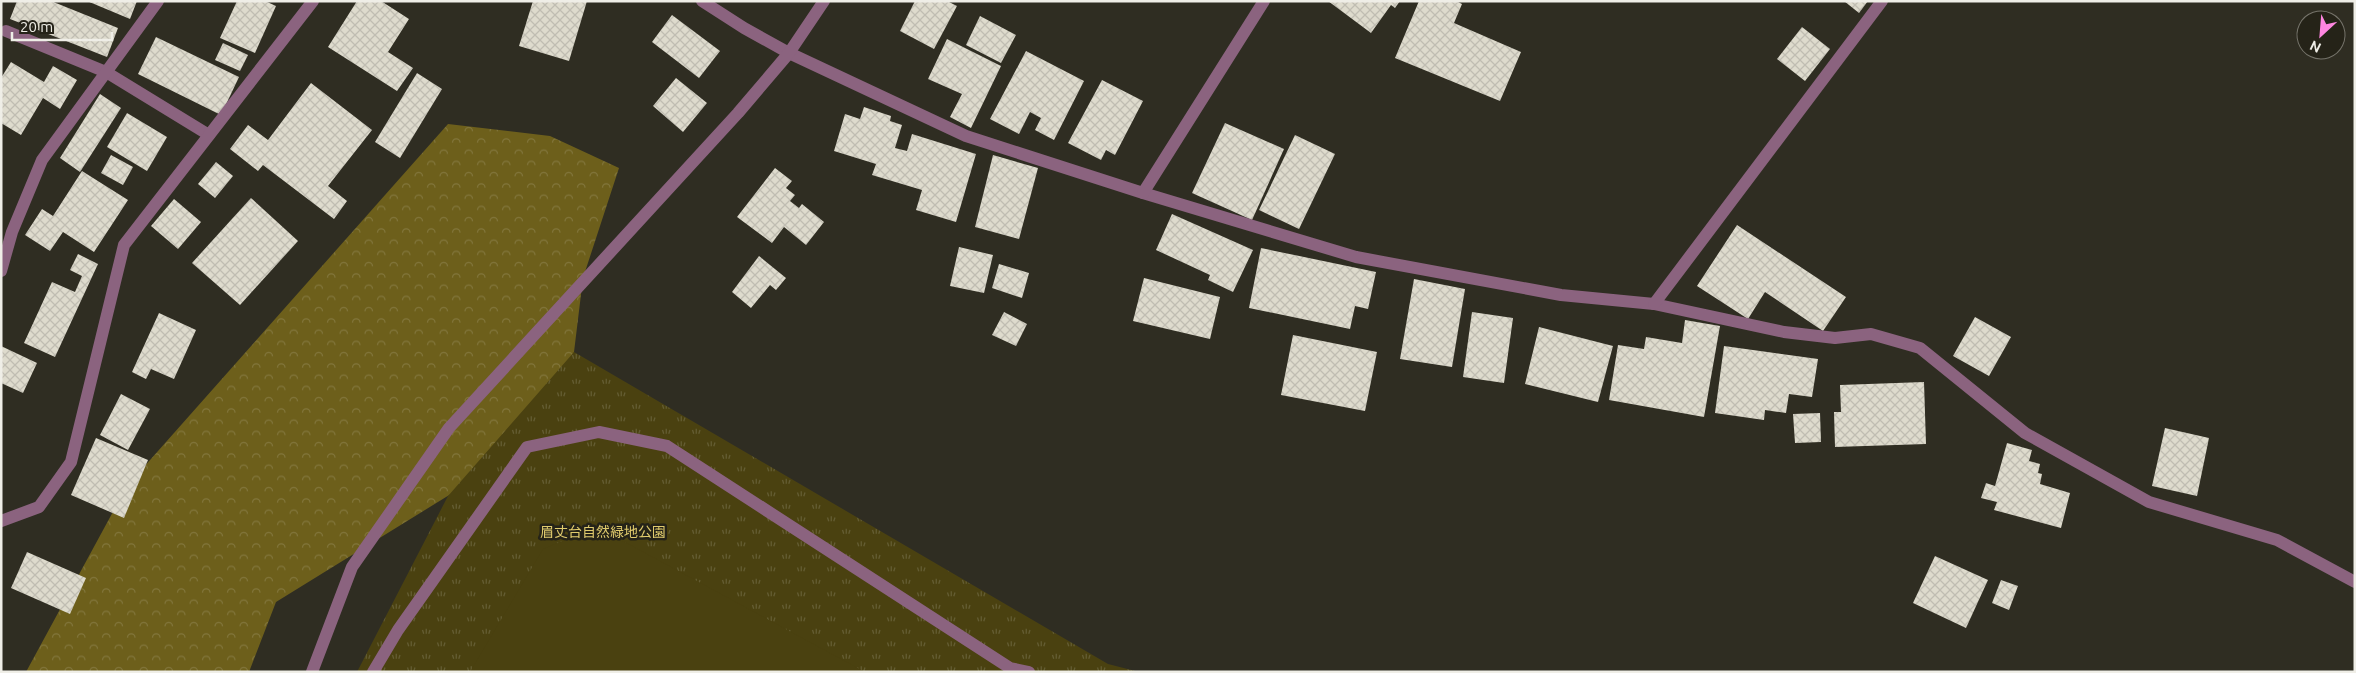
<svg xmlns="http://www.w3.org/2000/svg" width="2356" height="673" font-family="Ubuntu,'Noto Sans JP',sans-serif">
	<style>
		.forest { fill: url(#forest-crowns) }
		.park { fill: url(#park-tufts) }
		.pitch { fill: #4a4110 }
		.building { fill: url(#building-cross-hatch) }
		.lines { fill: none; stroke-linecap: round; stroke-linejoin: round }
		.minor { stroke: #8b637f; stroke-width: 12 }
		.labels { text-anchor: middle; stroke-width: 5; stroke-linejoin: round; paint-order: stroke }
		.park-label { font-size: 14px; fill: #e0cb6d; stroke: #252318 }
	</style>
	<defs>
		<pattern id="forest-crowns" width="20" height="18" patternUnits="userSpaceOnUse" patternTransform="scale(1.25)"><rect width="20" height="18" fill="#6d5f1b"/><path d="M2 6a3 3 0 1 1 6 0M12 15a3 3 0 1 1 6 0" fill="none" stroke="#82763c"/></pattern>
		<pattern id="park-tufts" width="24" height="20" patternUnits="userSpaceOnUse" patternTransform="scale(1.25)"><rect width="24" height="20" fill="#4a4110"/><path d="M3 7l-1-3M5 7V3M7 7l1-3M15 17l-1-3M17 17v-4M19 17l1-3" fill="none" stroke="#645d33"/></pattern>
		<pattern id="building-cross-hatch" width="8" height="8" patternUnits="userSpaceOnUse" patternTransform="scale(1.25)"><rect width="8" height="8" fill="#dedbcd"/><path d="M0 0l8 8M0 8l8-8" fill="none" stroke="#c0bdb2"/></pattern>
	</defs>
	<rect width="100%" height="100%" fill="#2f2d22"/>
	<polygon class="forest" points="448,124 550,136 619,168 583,278 574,352 527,447 276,602 249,672 26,672 127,486"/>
	<polygon class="park" points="574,352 1108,664 1139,672 357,672 448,496"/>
	<polygon class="pitch" points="597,527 865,672 470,672 543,549"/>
	<g class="building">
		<polygon points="17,1 51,1 118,28 107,57 10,19"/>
		<polygon points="87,1 137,1 130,19"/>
		<polygon points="237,1 265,1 276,6 255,53 220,38"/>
		<polygon points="357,1 381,1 409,19 388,52 413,68 397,91 328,47"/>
		<polygon points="533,1 587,1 569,61 519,46"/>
		<polygon points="915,1 947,1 957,6 934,49 900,31"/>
		<polygon points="1328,1 1400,1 1395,8 1391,5 1371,33"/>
		<polygon points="1419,1 1456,1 1462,4 1454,23 1521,52 1500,101 1395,58"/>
		<polygon points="1844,1 1868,1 1859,13"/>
		<polygon points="672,15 720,51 699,78 652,42"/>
		<polygon points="980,16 1016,35 1001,63 966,45"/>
		<polygon points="1802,27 1830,49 1805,81 1777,59"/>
		<polygon points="156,37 239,77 221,115 138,74"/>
		<polygon points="947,39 1001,66 971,128 950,117 962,94 928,79"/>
		<polygon points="223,43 248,55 240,71 215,60"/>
		<polygon points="1026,51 1084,81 1054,140 1035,130 1041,118 1030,112 1019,134 990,119"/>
		<polygon points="11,62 44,82 53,66 77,80 60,109 43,98 21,135 1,123 1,78"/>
		<polygon points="417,73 442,89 400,158 375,142"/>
		<polygon points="676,78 707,103 683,132 653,106"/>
		<polygon points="1102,80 1143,101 1115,155 1106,150 1101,160 1068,143"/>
		<polygon points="311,83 372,130 328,186 347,201 334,219 263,165 258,171 230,149 248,125 268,140"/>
		<polygon points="100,94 121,108 80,172 60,158"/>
		<polygon points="864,107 891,116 890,121 902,125 895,148 907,151 912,134 976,154 956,222 916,210 922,190 872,175 876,164 834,151 845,114 860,119"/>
		<polygon points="127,113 167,137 147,171 107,147"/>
		<polygon points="1225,123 1284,149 1252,220 1192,193"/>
		<polygon points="1295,135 1335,154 1299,229 1259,210"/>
		<polygon points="111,155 133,167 123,185 101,173"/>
		<polygon points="993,155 1038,168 1019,239 975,227"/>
		<polygon points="216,162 233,176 215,198 198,184"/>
		<polygon points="775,168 792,181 786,188 795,195 790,201 799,208 802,204 824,222 806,245 784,227 772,243 737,217"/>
		<polygon points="82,171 128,200 94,252 63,232 50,251 25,235 42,209 53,216"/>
		<polygon points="251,198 298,241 240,305 192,263"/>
		<polygon points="174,199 201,222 178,249 151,226"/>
		<polygon points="1172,214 1253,250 1233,292 1208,280 1210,275 1156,250"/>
		<polygon points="1737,225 1846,297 1823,331 1765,292 1748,319 1697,286"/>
		<polygon points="959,247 993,255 984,293 950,286"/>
		<polygon points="1261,248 1376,272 1368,309 1355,306 1350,329 1249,308"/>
		<polygon points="78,254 98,264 55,357 24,343 52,282 75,292 82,276 70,270"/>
		<polygon points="759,256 786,278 776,290 770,285 751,308 732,292"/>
		<polygon points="999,264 1029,273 1022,298 992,288"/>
		<polygon points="1144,278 1220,297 1210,339 1133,321"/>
		<polygon points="1414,279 1465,289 1452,367 1400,359"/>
		<polygon points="1004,312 1027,324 1016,346 992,335"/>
		<polygon points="1472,312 1513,318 1504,383 1463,377"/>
		<polygon points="159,313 196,330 174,379 151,369 146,379 132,372"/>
		<polygon points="1975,317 2011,337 1989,376 1953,356"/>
		<polygon points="1685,320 1720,326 1704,417 1609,400 1618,345 1644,349 1646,337 1682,343"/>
		<polygon points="1539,327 1613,346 1598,402 1525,384"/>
		<polygon points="1293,335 1377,352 1365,411 1281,395"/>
		<polygon points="1,346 37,363 23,393 1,383"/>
		<polygon points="1724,346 1818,359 1812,397 1789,394 1786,413 1765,410 1764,420 1715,413"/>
		<polygon points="1924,382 1926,444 1835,447 1834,412 1841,412 1840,385"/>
		<polygon points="121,394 150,409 128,450 100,435"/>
		<polygon points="1820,413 1821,442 1795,443 1793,414"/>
		<polygon points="2165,428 2209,438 2197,496 2152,486"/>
		<polygon points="96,438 148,460 124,518 71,495"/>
		<polygon points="2007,443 2032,450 2029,461 2040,464 2038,473 2042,474 2040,484 2070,493 2061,528 1994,510 1997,502 1981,498 1986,483 1995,486"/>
		<polygon points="27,552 86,578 70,614 11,588"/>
		<polygon points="1935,556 1988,580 1966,628 1913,603"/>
		<polygon points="2001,580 2018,586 2009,610 1992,603"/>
	</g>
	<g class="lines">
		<g class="minor">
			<polyline points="702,1 744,28 789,53 966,136 1143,193 1356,257 1561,295 1654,304 1784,332 1835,338 1871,334 1920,348 2025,433 2149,502 2277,540 2355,582"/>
			<polyline points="6,31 106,72 209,135"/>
			<polyline points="1143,193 1264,1"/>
			<polyline points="1,271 12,232 42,160 158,1"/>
			<polyline points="1654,304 1882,1"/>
			<polyline points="1,521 39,507 71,462 124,245 313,1"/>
			<polyline points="312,672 352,567 449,428 738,113 789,53 824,1"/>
			<polyline points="373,672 398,630 527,447 599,432 667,446 1010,668 1029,672"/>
		</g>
	</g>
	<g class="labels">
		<g class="park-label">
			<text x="603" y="537">眉丈台自然緑地公園</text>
		</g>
	</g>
	<rect width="2356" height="673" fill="none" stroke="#efeee7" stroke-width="5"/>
	<g transform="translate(2321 35) rotate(206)"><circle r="24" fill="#252318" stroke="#76746b"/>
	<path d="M0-4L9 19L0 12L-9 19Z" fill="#fe86e0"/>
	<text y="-8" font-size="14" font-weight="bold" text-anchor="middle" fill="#efeee7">N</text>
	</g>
	<path d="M12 32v8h100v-8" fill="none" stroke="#efeee7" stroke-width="2.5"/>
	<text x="20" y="32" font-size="15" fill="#efeee7" stroke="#252318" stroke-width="4" paint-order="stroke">20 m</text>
</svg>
